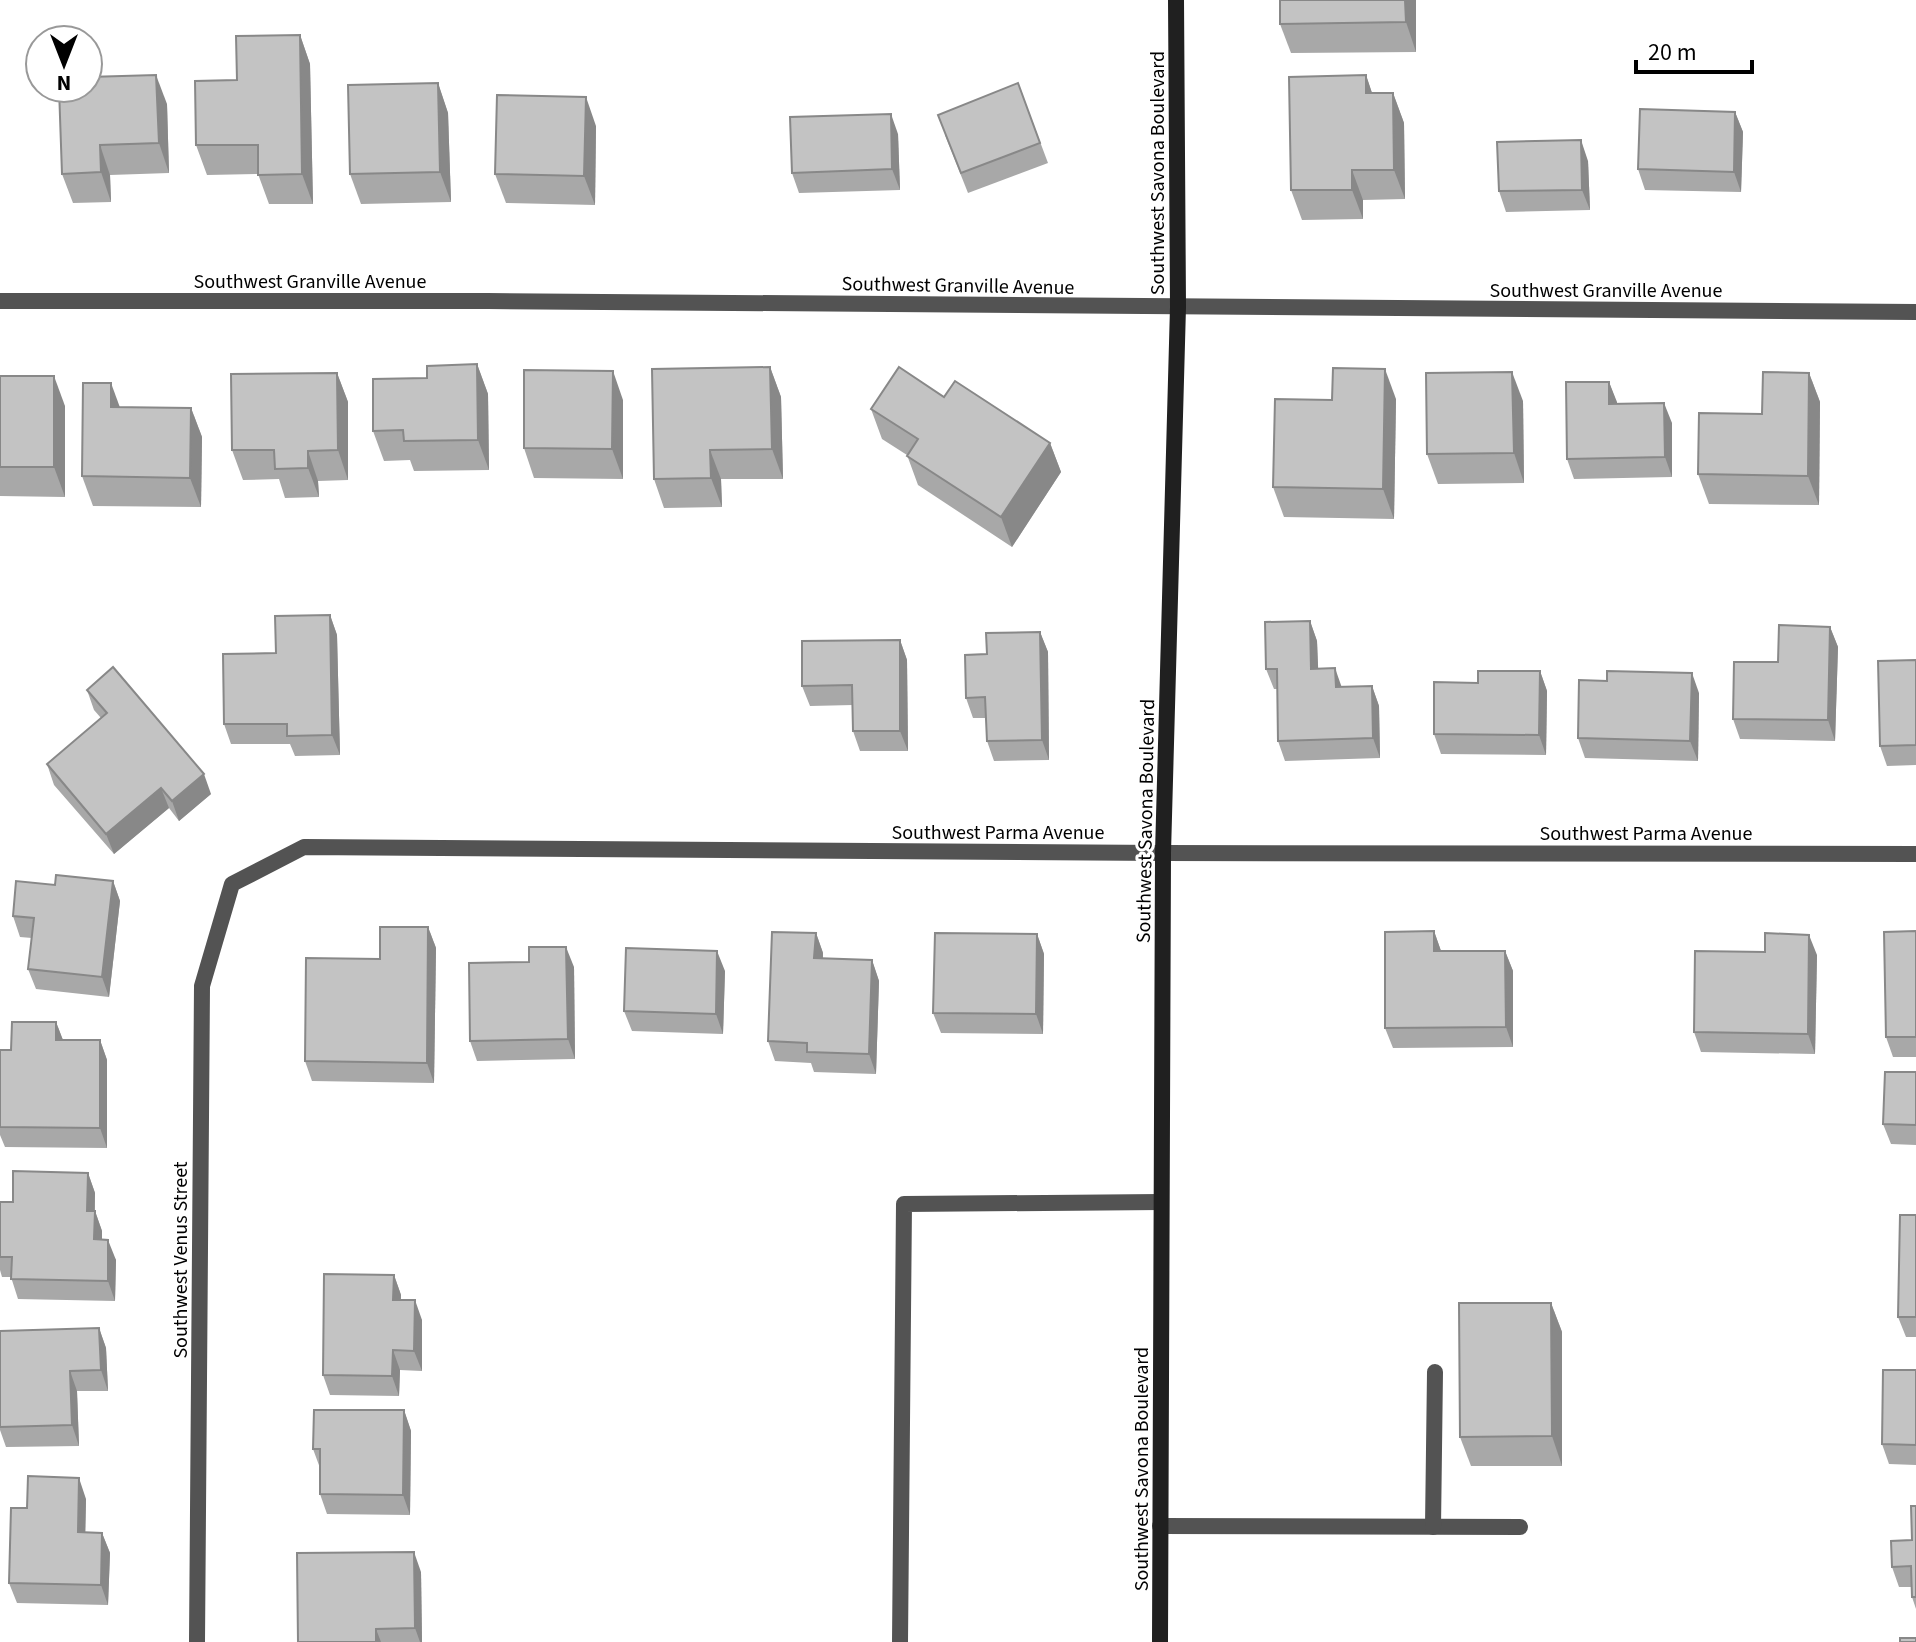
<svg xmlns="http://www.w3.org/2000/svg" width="1916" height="1642" font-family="'Source Sans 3',sans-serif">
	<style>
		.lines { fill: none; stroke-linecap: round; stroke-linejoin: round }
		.lane { stroke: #535353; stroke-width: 16 }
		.street { stroke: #535353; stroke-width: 16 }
		.secondary { stroke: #202020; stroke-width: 16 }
		.wall { fill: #a8a8a8 }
		.shaded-wall { fill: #888 }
		.building { fill: #c3c3c3; stroke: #888; stroke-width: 2 }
		.labels { text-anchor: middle; stroke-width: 6; stroke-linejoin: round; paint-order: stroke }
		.street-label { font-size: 20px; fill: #000; stroke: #fff }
	</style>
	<rect width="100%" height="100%" fill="#fff"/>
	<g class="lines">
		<g class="lane">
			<polyline points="1160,1526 1520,1527"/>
			<polyline points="1433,1527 1435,1372"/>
			<polyline points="900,1642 904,1204 1161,1202"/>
		</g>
		<g class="street">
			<polyline points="0,301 487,301 1916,312"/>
			<polyline points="197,1642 202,986 232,884 304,847 1163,853 1916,854"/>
		</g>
		<polyline class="secondary" points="1160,1642 1163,853 1178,307 1176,0"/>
	</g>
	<g class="wall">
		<polygon points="1280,0 1416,0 1416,52 1291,53 1280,24"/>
		<polygon points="300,35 310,64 313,204 269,204 258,174 207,175 196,145 237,80"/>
		<polygon points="1366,75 1372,93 1393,93 1404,123 1405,199 1363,200 1363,219 1302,220 1291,190"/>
		<polygon points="438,83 448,113 451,202 361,204 350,174"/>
		<polygon points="1018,83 1048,163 968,193 945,135"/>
		<polygon points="59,88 167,104 169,173 110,175 111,202 73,203 62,174"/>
		<polygon points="1735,112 1743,132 1741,192 1645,190 1638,169"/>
		<polygon points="596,126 595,205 506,203 495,174"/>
		<polygon points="898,134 900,190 799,193 792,173"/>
		<polygon points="1588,161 1590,210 1506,212 1499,191"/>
		<polygon points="477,364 488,394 489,470 414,471 410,460 384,461 373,431 427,378"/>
		<polygon points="770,367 781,397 783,479 721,479 722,507 664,508 654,479"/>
		<polygon points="337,373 348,402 348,480 318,481 319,497 285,498 279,479 243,480 232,450"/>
		<polygon points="1809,373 1820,402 1819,505 1709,504 1698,474 1762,414"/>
		<polygon points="0,376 65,406 65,497 0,496"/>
		<polygon points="1609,382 1617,404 1672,423 1672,477 1574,479 1567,459"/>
		<polygon points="944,397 1050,443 1061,472 1012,547 918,485 907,455 882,439 871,409"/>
		<polygon points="1396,399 1394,519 1284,517 1273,487 1332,400"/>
		<polygon points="623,400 623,479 534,478 524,448"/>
		<polygon points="1523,401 1524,483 1438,484 1427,454"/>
		<polygon points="120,407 191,408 202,437 201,507 93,506 82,476"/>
		<polygon points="330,615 337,635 340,755 295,756 290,744 231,744 224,724 276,653"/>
		<polygon points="1310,621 1317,641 1318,669 1342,687 1372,686 1379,706 1380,758 1285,761 1278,741 1277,689 1274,689 1266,669"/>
		<polygon points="1830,627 1838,647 1835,741 1740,739 1733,719 1778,662"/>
		<polygon points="1040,632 1048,652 1049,760 994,761 987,741 986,718 973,718 966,698"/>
		<polygon points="900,640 907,660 908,751 860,751 853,731 853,705 810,706 802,686"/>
		<polygon points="1916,660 1916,765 1887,766 1880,746"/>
		<polygon points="1540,671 1547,691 1546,755 1441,754 1434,734 1478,683"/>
		<polygon points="87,690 211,794 179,821 169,808 114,854 54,785 47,764 101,718 94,710"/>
		<polygon points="1699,693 1698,761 1585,758 1578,738"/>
		<polygon points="113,881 120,901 109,997 36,989 28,969 32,938 20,937 13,916 55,885"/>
		<polygon points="428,927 436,948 434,1083 312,1081 305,1061"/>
		<polygon points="1434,931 1441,951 1505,951 1513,971 1513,1047 1393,1048 1385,1028"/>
		<polygon points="1916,931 1916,1057 1893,1057 1886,1037"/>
		<polygon points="816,933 823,953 823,958 872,960 879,981 876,1074 814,1072 811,1063 775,1061 768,1041"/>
		<polygon points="1037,934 1044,954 1043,1034 941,1033 933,1013"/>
		<polygon points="1817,955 1815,1054 1701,1052 1694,1032"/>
		<polygon points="574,967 575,1059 477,1061 470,1041"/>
		<polygon points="725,971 723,1034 632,1031 624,1011"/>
		<polygon points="56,1022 63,1040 100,1040 107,1060 107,1148 5,1147 0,1135 0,1050 11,1050"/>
		<polygon points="1916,1072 1916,1145 1891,1144 1883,1124"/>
		<polygon points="88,1173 95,1193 95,1211 102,1231 102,1239 116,1260 115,1301 18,1299 11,1277 2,1277 0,1270 0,1202 13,1202"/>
		<polygon points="1916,1215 1916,1337 1906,1337 1898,1317"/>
		<polygon points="394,1275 401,1295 401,1300 422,1320 422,1371 400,1370 399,1396 330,1395 323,1375"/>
		<polygon points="1551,1303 1562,1332 1562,1466 1471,1466 1460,1437"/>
		<polygon points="99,1328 106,1348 108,1391 77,1391 79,1446 6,1447 0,1430 0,1331"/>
		<polygon points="1916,1370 1916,1465 1889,1464 1882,1444"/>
		<polygon points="404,1410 411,1431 410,1515 327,1514 320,1494 320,1468 313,1449"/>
		<polygon points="86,1499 85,1532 102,1533 110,1553 108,1605 17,1603 9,1583 27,1508"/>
		<polygon points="1916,1506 1916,1609 1912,1597 1911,1587 1899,1587 1892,1567 1912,1540"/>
		<polygon points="421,1572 422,1642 298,1642"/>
	</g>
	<g class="shaded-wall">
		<polygon points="1405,0 1416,0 1416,52 1406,22"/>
		<polygon points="300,35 310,64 313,204 302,174"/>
		<polygon points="156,75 167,104 169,173 159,143"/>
		<polygon points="1366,75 1376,105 1366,93"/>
		<polygon points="438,83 448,113 451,202 440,172"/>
		<polygon points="1393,93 1404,123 1405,199 1394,170"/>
		<polygon points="586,97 596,126 595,205 584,176"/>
		<polygon points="1735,112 1743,132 1741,192 1734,172"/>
		<polygon points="891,114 898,134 900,190 892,169"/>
		<polygon points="1581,140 1588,161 1590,210 1582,190"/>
		<polygon points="100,145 110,175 111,202 101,172"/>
		<polygon points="1352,170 1363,200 1363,219 1352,190"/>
		<polygon points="477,364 488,394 489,470 478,440"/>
		<polygon points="770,367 781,397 783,479 772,449"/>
		<polygon points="1385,369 1396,399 1394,519 1383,489"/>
		<polygon points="613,371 623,400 623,479 612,449"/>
		<polygon points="1512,372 1523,401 1524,483 1514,453"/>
		<polygon points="337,373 348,402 348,480 338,450"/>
		<polygon points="1809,373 1820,402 1819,505 1808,476"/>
		<polygon points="54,376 65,406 65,497 54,467"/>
		<polygon points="1609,382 1617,402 1617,424 1609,404"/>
		<polygon points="111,383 122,413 111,407"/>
		<polygon points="1664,403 1672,423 1672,477 1665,457"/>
		<polygon points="191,408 202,437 201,507 190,478"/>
		<polygon points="1050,443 1061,472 1012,547 1001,517"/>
		<polygon points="710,450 721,479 722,507 711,478"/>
		<polygon points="308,451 318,481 319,497 308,468"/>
		<polygon points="330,615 337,635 340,755 332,735"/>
		<polygon points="1310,621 1317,641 1319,689 1311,669"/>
		<polygon points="1830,627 1838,647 1835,741 1828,720"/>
		<polygon points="1040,632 1048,652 1049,760 1042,740"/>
		<polygon points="900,640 907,660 908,751 900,731"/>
		<polygon points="1335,668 1342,688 1336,687"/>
		<polygon points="1540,671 1547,691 1546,755 1539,735"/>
		<polygon points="1692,673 1699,693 1698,761 1690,741"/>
		<polygon points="1372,686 1379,706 1380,758 1373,738"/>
		<polygon points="204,774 211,794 179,821 172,801"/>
		<polygon points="161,788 169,808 114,854 106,834"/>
		<polygon points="113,881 120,901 109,997 102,977"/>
		<polygon points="428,927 436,948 434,1083 427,1063"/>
		<polygon points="1434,931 1441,951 1434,951"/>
		<polygon points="816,933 823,953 822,978 814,958"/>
		<polygon points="1037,934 1044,954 1043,1034 1036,1014"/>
		<polygon points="1809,935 1817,955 1815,1054 1808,1034"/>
		<polygon points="566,947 574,967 575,1059 568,1039"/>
		<polygon points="717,951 725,971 723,1034 716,1014"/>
		<polygon points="1505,951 1513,971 1513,1047 1506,1027"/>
		<polygon points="872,960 879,981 876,1074 869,1054"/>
		<polygon points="56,1022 64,1043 56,1040"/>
		<polygon points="100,1040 107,1060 107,1148 100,1128"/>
		<polygon points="88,1173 95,1193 94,1231 87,1211"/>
		<polygon points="95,1211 102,1231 102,1259 94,1239"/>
		<polygon points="108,1240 116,1260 115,1301 108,1281"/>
		<polygon points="394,1275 401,1295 400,1320 393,1300"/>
		<polygon points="415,1300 422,1320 422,1371 414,1351"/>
		<polygon points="1551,1303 1562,1332 1562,1466 1552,1436"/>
		<polygon points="99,1328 106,1348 108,1391 101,1370"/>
		<polygon points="393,1350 400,1370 399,1396 392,1376"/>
		<polygon points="70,1371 77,1391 79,1446 72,1425"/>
		<polygon points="404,1410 411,1431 410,1515 403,1495"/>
		<polygon points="79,1478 86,1499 85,1552 78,1532"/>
		<polygon points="102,1533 110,1553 108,1605 101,1585"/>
		<polygon points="414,1552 421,1572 422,1642 420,1642 415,1628"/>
		<polygon points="376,1629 381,1642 376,1642"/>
	</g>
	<g class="building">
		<polygon points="1280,0 1405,0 1406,22 1280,24"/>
		<polygon points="300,35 302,174 258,175 258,145 196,145 195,81 237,80 236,36"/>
		<polygon points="156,75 159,143 100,145 101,172 62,174 59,88 88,88 88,77"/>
		<polygon points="1366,75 1366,93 1393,93 1394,170 1352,170 1352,190 1291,190 1289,77"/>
		<polygon points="438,83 440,172 350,174 348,85"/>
		<polygon points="1018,83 1040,143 961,173 938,115"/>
		<polygon points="497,95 586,97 584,176 495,174"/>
		<polygon points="1640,109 1735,112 1734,172 1638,169"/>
		<polygon points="891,114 892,169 792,173 790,117"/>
		<polygon points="1581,140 1582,190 1499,191 1497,142"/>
		<polygon points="477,364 478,440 404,441 403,430 373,431 373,379 427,378 427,366"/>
		<polygon points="770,367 772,449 710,450 711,478 654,479 652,369"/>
		<polygon points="899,367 944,397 955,381 1050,443 1001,517 907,456 918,439 871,409"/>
		<polygon points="1333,368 1385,369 1383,489 1273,487 1275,399 1332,400"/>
		<polygon points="524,370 613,371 612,449 524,448"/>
		<polygon points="1512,372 1514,453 1427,454 1426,373"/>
		<polygon points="1763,372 1809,373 1808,476 1698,474 1699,413 1762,414"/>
		<polygon points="337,373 338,450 308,451 308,468 275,469 274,450 232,450 231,374"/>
		<rect x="0" y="376" width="54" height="91"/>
		<polygon points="1566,382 1609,382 1609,404 1664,403 1665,457 1567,459"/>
		<polygon points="83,383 111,383 111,407 191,408 190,478 82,476"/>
		<polygon points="330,615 332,735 287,736 287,724 224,724 223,654 276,653 275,616"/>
		<polygon points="1310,621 1311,669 1335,668 1336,687 1372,686 1373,738 1278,741 1277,669 1266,669 1265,622"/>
		<polygon points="1779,625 1830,627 1828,720 1733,719 1734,662 1778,662"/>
		<polygon points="1040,632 1042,740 987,741 985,697 966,698 965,655 987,654 986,633"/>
		<polygon points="900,640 900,731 853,731 852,685 802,686 802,641"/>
		<polygon points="1916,660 1916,745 1880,746 1878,661"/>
		<polygon points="113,667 204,774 172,801 161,788 106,834 47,764 107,713 87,690"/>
		<polygon points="1478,671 1540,671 1539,735 1434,734 1434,682 1478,683"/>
		<polygon points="1607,671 1692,673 1690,741 1578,738 1579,680 1607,681"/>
		<polygon points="56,875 113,881 102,977 28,969 34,918 13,916 16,881 55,885"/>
		<polygon points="380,927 428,927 427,1063 305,1061 306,958 380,959"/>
		<polygon points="1434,931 1434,951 1505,951 1506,1027 1385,1028 1385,932"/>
		<polygon points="1916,931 1916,1037 1886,1037 1884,932"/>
		<polygon points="772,932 816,933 814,958 872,960 869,1054 807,1052 807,1043 768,1041"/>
		<polygon points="935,933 1037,934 1036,1014 933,1013"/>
		<polygon points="1765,933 1809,935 1808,1034 1694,1032 1695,951 1765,952"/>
		<polygon points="529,947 566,947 568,1039 470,1041 469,963 529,962"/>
		<polygon points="626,948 717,951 716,1014 624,1011"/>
		<polygon points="12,1022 56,1022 56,1040 100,1040 100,1128 0,1127 0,1050 11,1050"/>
		<polygon points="1885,1072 1916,1072 1916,1125 1883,1124"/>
		<polygon points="13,1171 88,1173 87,1211 95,1211 94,1239 108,1240 108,1281 11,1279 12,1257 0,1257 0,1202 13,1202"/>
		<polygon points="1900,1215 1916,1215 1916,1317 1898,1317"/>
		<polygon points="324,1274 394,1275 393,1300 415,1300 414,1351 393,1350 392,1376 323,1375"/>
		<polygon points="1459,1303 1551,1303 1552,1436 1460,1437"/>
		<polygon points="99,1328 101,1370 70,1371 72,1425 0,1427 0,1331"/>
		<polygon points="1883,1370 1916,1370 1916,1445 1882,1444"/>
		<polygon points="314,1410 404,1410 403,1495 320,1494 320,1449 313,1449"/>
		<polygon points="28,1476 79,1478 78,1532 102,1533 101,1585 9,1583 11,1508 27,1508"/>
		<polygon points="1911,1506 1916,1506 1916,1597 1912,1597 1911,1566 1892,1567 1891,1541 1912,1540"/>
		<polygon points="414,1552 415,1628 376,1629 376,1642 298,1642 297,1553"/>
		<rect x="1900" y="1638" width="16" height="4"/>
	</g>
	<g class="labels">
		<g class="street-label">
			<text transform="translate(1157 173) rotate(-90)" y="7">Southwest Savona Boulevard</text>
			<text x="310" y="288">Southwest Granville Avenue</text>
			<text transform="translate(958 285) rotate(1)" y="7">Southwest Granville Avenue</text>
			<text x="1606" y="297">Southwest Granville Avenue</text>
			<text transform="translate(1145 821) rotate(-89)" y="7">Southwest Savona Boulevard</text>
			<text x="998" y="839">Southwest Parma Avenue</text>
			<text x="1646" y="840">Southwest Parma Avenue</text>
			<text transform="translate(180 1260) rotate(-90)" y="7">Southwest Venus Street</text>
			<text transform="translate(1141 1469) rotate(-90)" y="7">Southwest Savona Boulevard</text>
		</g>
	</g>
	<g transform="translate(64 64) rotate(180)"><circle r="38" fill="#ffffff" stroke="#999999" stroke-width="2"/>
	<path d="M0-6L14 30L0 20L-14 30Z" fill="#000000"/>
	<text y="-12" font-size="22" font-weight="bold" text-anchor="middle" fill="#000000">N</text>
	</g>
	<path d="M1636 60v12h116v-12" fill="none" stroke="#000000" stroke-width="4"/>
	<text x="1648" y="60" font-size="24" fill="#000000" stroke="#ffffff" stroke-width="6" paint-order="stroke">20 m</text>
</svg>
